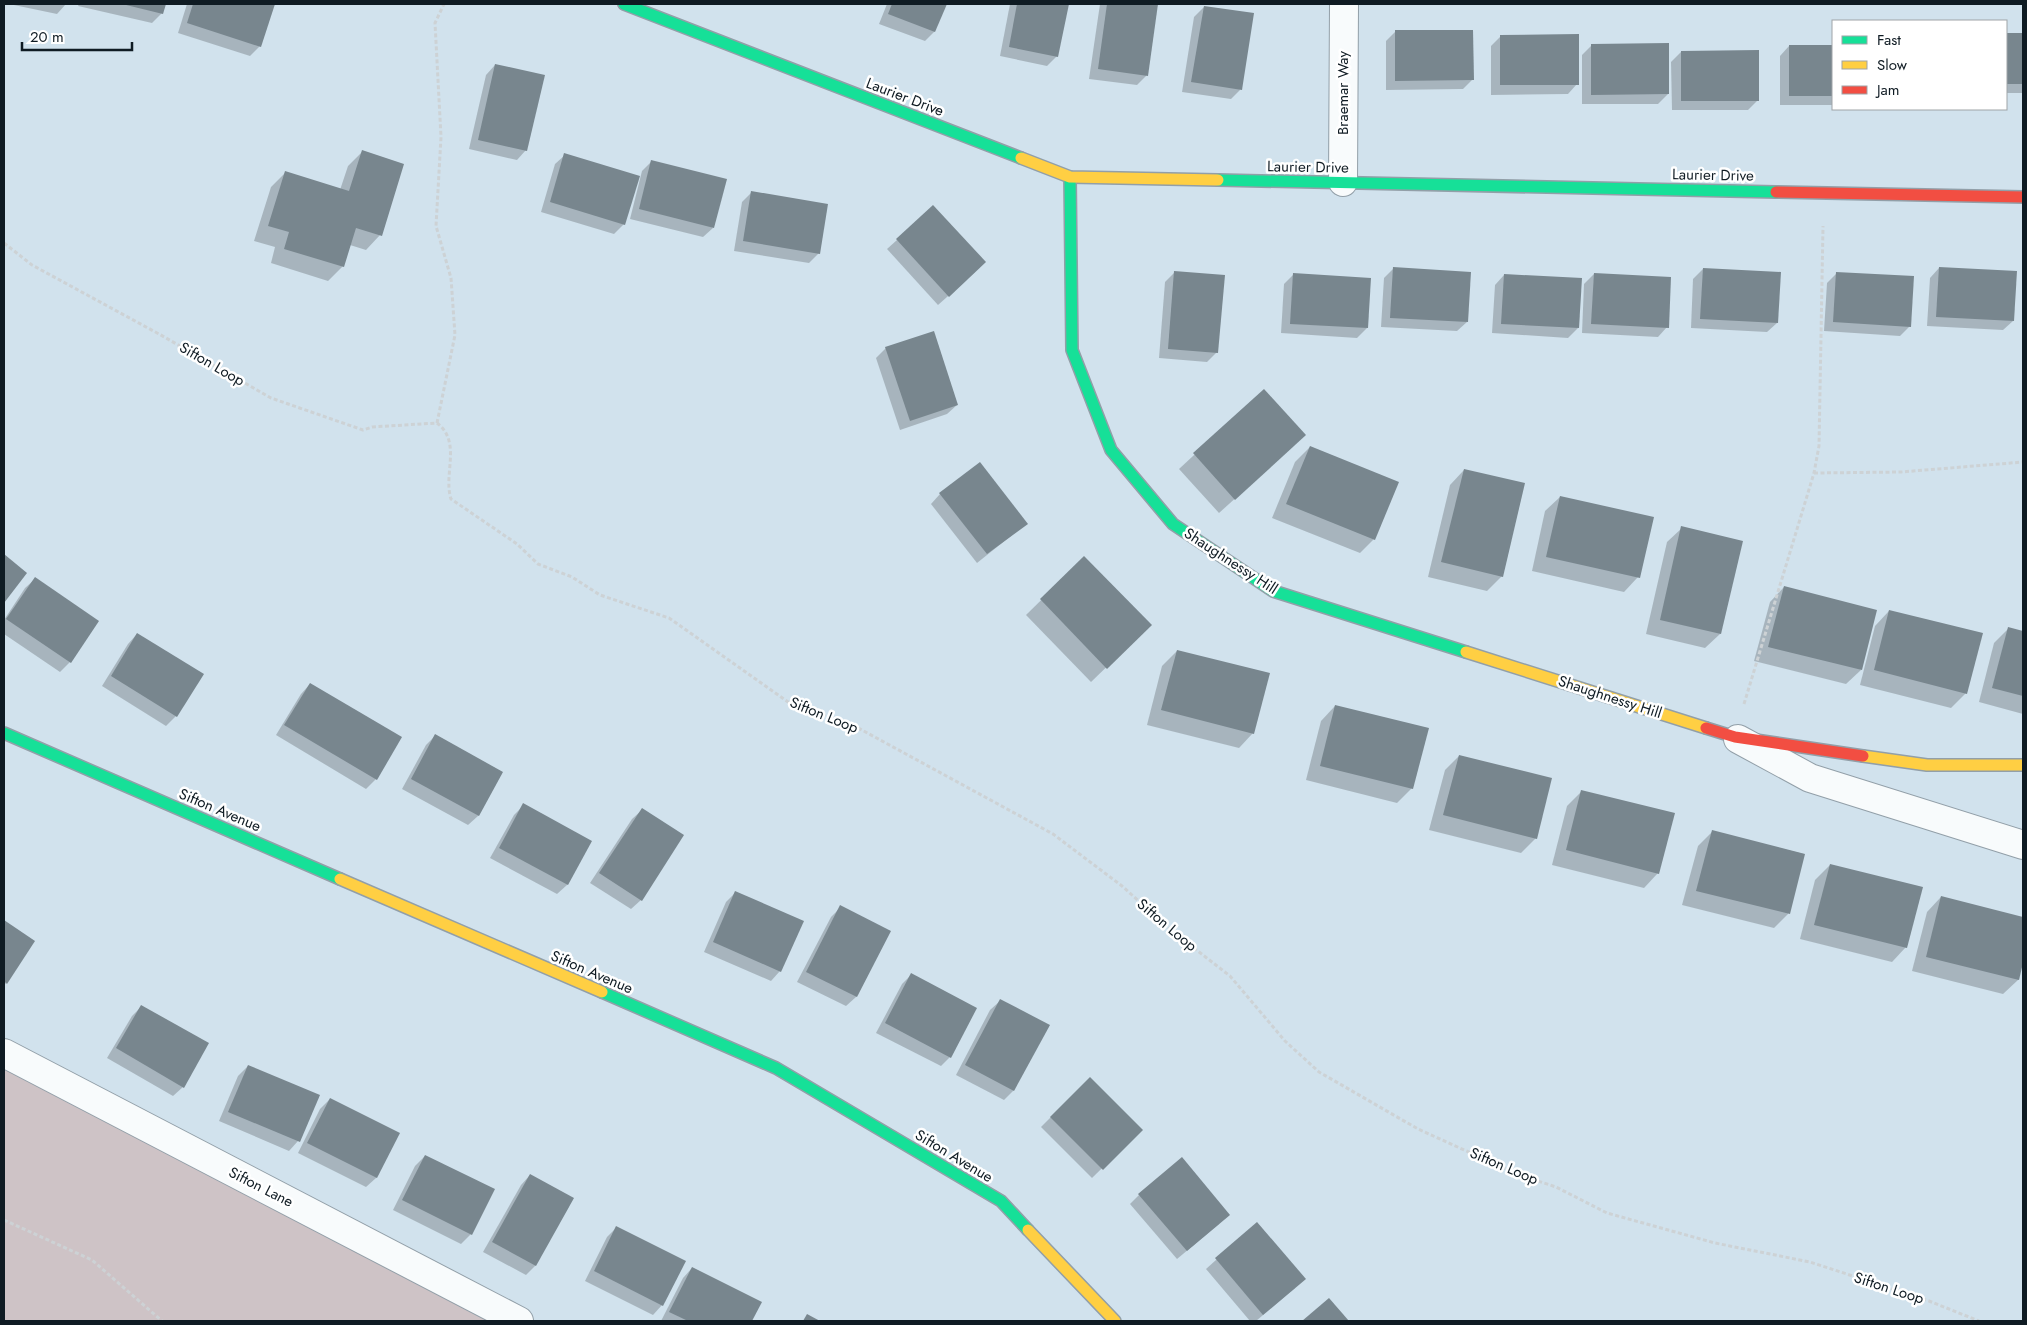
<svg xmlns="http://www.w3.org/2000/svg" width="2027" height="1325" font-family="Jost,sans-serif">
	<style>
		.green { fill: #cec3c6 }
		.shadow { fill: #0003 }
		.building { fill: #78868e }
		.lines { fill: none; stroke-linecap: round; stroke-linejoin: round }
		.street-casing { stroke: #929fa8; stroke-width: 30 }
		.fast-casing { stroke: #929fa8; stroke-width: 14 }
		.slow-casing { stroke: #929fa8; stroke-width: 14 }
		.jam-casing { stroke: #929fa8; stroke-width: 14 }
		.path { stroke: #cdd2d5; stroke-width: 3; stroke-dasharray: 4 2.5; stroke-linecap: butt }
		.street { stroke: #f8fbfc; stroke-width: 28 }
		.fast { stroke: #16e098; stroke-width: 11 }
		.slow { stroke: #ffcf43; stroke-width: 11 }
		.jam { stroke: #f24e42; stroke-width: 11 }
		.labels { text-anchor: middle; stroke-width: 5; stroke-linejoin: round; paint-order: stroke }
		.street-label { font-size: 15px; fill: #0f1b23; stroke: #fff }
	</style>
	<rect width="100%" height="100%" fill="#d1e2ed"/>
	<polygon class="green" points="4,1061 504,1321 4,1321"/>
	<g class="shadow">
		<polygon points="9,4 66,4 57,14"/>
		<polygon points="79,4 164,4 162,13 152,23 78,6"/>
		<polygon points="187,4 273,4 260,46 250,56 178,33"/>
		<polygon points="887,4 945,4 934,32 925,41 879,24"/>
		<polygon points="1010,4 1068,4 1057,56 1047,66 1000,56"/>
		<polygon points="1100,4 1157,4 1146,76 1137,85 1089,79"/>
		<polygon points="1204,7 1240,90 1231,99 1182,92 1194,17"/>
		<polygon points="1396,31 1472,80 1463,89 1386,90 1386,41"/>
		<rect x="2006" y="35" width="17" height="58"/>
		<polygon points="1501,36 1577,84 1568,94 1491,95 1491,46"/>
		<polygon points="1592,45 1668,94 1658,104 1582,104 1582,55"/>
		<polygon points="1789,46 1833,46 1833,105 1780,105 1780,56"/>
		<polygon points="1681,52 1758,100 1748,110 1672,110 1671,62"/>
		<polygon points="495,65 526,150 517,160 469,149 486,75"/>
		<polygon points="1889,109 1966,109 1889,110"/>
		<polygon points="362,152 380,235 366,250 350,245 343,266 328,281 271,263 275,247 254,241 271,187 285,173 340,190 348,166"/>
		<polygon points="565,155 624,224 614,234 541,212 555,164"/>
		<polygon points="652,161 713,228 703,237 630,219 642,171"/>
		<polygon points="752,192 819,253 809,263 734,251 742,202"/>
		<polygon points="897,240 975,272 938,305 887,249"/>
		<polygon points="1394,268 1467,322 1457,331 1381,327 1384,278"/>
		<polygon points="1939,268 2013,321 2003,330 1927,326 1930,278"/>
		<polygon points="1703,269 1777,323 1767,332 1691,328 1693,279"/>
		<polygon points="1175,272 1217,352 1207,362 1159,358 1165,282"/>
		<polygon points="1837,273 1910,326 1900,336 1824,331 1827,283"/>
		<polygon points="1294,274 1367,328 1357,338 1281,333 1284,284"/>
		<polygon points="1594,274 1667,327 1658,337 1582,333 1584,284"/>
		<polygon points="1504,275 1578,328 1568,338 1492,333 1495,285"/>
		<polygon points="2023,318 2023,345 2022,345"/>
		<polygon points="886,348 957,405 947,414 900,430 876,358"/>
		<polygon points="1264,390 1290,449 1219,513 1179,469"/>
		<polygon points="1310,447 1374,539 1360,553 1272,518 1295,462"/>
		<polygon points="1464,470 1502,576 1487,591 1428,577 1450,485"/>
		<polygon points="940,494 1026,524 977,563 931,504"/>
		<polygon points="1560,497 1638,577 1624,592 1532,571 1545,511"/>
		<polygon points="1682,528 1720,634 1705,648 1646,634 1667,542"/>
		<polygon points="1084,558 1150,625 1091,682 1026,615"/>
		<polygon points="35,579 70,662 60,672 4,634 4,620 25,588"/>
		<polygon points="1784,587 1861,670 1846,684 1754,661 1770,602"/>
		<polygon points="1889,611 1966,693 1951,708 1860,685 1875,626"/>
		<polygon points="2008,629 2023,632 2023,714 1979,702 1994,643"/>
		<polygon points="137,634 176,716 166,726 102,686 128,644"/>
		<polygon points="1177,651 1253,733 1239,748 1147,725 1162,666"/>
		<polygon points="310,684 376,779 366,789 276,735 301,694"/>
		<polygon points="1335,706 1412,788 1397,803 1306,780 1321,721"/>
		<polygon points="435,736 502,772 478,816 468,825 402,789 426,745"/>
		<polygon points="1459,756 1536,838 1521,853 1429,830 1445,770"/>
		<polygon points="1582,791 1658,873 1644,888 1552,865 1567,806"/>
		<polygon points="524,805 590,841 567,885 557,894 490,858 514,815"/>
		<polygon points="642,810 641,900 631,909 590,883 632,819"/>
		<polygon points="1712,832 1804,854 1788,914 1774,928 1682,905 1698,846"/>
		<polygon points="1830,865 1906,947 1892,962 1800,939 1815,880"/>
		<polygon points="736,892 780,971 771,981 704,952 726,902"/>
		<polygon points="1941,897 2023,918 2023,958 2018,980 2003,994 1912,971 1927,912"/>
		<polygon points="841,907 889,931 856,997 846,1006 797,982 831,917"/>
		<polygon points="4,922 34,941 4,986"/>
		<polygon points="911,975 950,1057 941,1066 876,1033 902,984"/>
		<polygon points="1000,1001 1013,1091 1004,1100 956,1075 990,1010"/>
		<polygon points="142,1006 183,1087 173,1096 107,1058 132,1016"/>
		<polygon points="248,1066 318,1096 298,1141 289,1151 219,1121 238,1076"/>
		<polygon points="1090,1078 1141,1130 1092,1178 1041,1127"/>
		<polygon points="330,1099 398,1134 376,1178 366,1187 298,1153 320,1109"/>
		<polygon points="425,1156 471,1234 461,1244 393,1210 415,1166"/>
		<polygon points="530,1175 573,1199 535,1266 526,1275 483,1252 521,1185"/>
		<polygon points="1139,1195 1219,1224 1177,1259 1130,1204"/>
		<polygon points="1257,1223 1295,1288 1256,1321 1250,1321 1206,1269"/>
		<polygon points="617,1227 662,1305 653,1315 585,1281 607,1237"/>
		<polygon points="692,1268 760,1302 751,1321 661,1321 683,1278"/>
	</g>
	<g class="building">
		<polygon points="122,4 166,4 163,14"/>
		<polygon points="193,4 275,4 261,47 187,23"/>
		<polygon points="892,4 947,4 935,32 888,14"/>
		<polygon points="1017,4 1069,4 1058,57 1009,47"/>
		<polygon points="1107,4 1158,4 1148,76 1098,69"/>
		<polygon points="1204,6 1254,13 1242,90 1191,82"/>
		<polygon points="1395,30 1473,30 1474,80 1395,81"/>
		<rect x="2006" y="33" width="17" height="51"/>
		<polygon points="1579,34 1579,85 1500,85 1500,35"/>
		<polygon points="1669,43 1669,94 1591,95 1591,44"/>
		<rect x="1789" y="45" width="44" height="51"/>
		<polygon points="1759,50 1759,101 1681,101 1681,51"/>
		<polygon points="495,64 545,75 527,151 478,140"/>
		<polygon points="362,150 404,164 382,236 356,228 344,267 284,249 289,232 268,226 285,171 349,191"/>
		<polygon points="564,153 640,176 625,225 550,202"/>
		<polygon points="651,160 727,179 714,228 639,209"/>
		<polygon points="751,191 828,204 820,254 743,241"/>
		<polygon points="933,205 986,262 949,297 896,239"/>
		<polygon points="1393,267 1471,272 1468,322 1390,318"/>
		<polygon points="1939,267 2017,271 2014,321 1936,317"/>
		<polygon points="1703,268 1781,272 1778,323 1700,319"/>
		<polygon points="1174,271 1225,275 1218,353 1168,349"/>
		<polygon points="1836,272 1914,276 1911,327 1833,322"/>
		<polygon points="1293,273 1371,278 1368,328 1290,324"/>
		<polygon points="1594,273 1671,277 1669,328 1591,324"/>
		<polygon points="1504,274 1582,278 1579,328 1501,324"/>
		<polygon points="934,331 958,405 910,421 885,347"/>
		<polygon points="1264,389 1306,435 1235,500 1193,453"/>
		<polygon points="1310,446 1399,482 1375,540 1286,504"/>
		<polygon points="980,462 1028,524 987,554 939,493"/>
		<polygon points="1464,469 1525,483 1503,577 1441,562"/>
		<polygon points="1560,496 1654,517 1640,578 1546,557"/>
		<polygon points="1681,526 1743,541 1721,634 1660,620"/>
		<polygon points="4,554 27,573 4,603"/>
		<polygon points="1084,556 1152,625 1107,669 1040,599"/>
		<polygon points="35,577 99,621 71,663 6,619"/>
		<polygon points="1784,586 1877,610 1862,670 1768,647"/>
		<polygon points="1889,610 1983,633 1967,694 1874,670"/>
		<polygon points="2008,627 2023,631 2023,696 1992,688"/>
		<polygon points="137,633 204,674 177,717 111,676"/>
		<polygon points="1177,650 1270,673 1254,734 1161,710"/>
		<polygon points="310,683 402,737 377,780 284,725"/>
		<polygon points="1335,705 1429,728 1413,789 1320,766"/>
		<polygon points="435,734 503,772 479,816 411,779"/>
		<polygon points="1459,755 1552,778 1537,839 1443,815"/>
		<polygon points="1581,790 1675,813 1659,874 1566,850"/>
		<polygon points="523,803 592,841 568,885 499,848"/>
		<polygon points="642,808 684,835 642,901 599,873"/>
		<polygon points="1712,830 1805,854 1790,914 1696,891"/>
		<polygon points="1830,864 1923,887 1907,948 1814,925"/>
		<polygon points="735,891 804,921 781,972 713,942"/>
		<polygon points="1941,896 2023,917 2023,963 2019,980 1926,957"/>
		<polygon points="840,905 891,931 857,997 806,972"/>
		<polygon points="4,920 35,941 7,984 4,981"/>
		<polygon points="911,973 977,1008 951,1058 885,1023"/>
		<polygon points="1000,999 1050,1025 1014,1091 965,1065"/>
		<polygon points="141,1005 209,1043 184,1088 116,1048"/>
		<polygon points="248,1065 320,1095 300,1142 228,1112"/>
		<polygon points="1090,1077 1143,1130 1103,1170 1050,1117"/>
		<polygon points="330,1098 400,1133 377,1178 307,1143"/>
		<polygon points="425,1155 495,1189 472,1235 402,1200"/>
		<polygon points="1182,1157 1230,1215 1187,1251 1138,1194"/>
		<polygon points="530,1174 574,1198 536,1266 492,1242"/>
		<polygon points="1257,1222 1306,1279 1263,1315 1215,1258"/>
		<polygon points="616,1226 686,1261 663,1306 594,1271"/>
		<polygon points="692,1267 762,1302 752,1321 688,1321 669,1312"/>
		<polygon points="1329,1298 1349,1321 1302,1321"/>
		<polygon points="807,1314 820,1321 803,1321"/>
	</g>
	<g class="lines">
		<defs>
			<g id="street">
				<polyline points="1343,182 1344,4"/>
				<polyline points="1738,739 1810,778 2023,845"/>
				<polyline points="4,1053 519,1321"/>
			</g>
			<g id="fast">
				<polyline points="624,4 1021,158"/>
				<polyline points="1070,177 1072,350 1111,450 1173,524 1273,591 1466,652"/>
				<polyline points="1218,180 1776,192"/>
				<polyline points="4,733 340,879"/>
				<polyline points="602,992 776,1068 1001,1201 1028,1230"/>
			</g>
			<g id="slow">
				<polyline points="1021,158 1070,177 1218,180"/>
				<polyline points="1466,652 1706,728"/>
				<polyline points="1863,756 1927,765 2023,765"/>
				<polyline points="340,879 602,992"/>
				<polyline points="1028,1230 1115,1321"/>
			</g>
			<g id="jam">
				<polyline points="1776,192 2023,197"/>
				<polyline points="1706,728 1735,737 1863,756"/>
			</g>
		</defs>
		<use href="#street" class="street-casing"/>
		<use href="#fast" class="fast-casing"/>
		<use href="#slow" class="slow-casing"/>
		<use href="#jam" class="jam-casing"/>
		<g class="path">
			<path d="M4,243l28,22 127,69 112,64 92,32 9,-3 65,-4c25,19 6,51 14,76l66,45 21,20 34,13 28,18 69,23 122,86 58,19 204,111 69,52 50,45 58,45 55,65 34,31 99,57 99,45 39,13 51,26 108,30 95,19 119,39 50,20"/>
			<polyline points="437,423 455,335 451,278 436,226 441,137 435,23 444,4"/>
			<polyline points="1814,473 1901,472 2023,462"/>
			<polyline points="1744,704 1814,473 1819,446 1823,226"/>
			<polyline points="4,1220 92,1260 162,1321"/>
		</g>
		<use href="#street" class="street"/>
		<use href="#fast" class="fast"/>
		<use href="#slow" class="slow"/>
		<use href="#jam" class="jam"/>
	</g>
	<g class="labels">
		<g class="street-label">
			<text transform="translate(1343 93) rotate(-90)" y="5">Braemar Way</text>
			<text transform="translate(905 97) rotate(21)" y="5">Laurier Drive</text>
			<text transform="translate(1308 167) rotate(1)" y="5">Laurier Drive</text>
			<text transform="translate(1713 175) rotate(1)" y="5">Laurier Drive</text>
			<text transform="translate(212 364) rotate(30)" y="5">Sifton Loop</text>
			<text transform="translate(1231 561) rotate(33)" y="5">Shaughnessy Hill</text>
			<text transform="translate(1610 697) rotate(18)" y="5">Shaughnessy Hill</text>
			<text transform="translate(824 715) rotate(22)" y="5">Sifton Loop</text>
			<text transform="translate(220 810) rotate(23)" y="5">Sifton Avenue</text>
			<text transform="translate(1167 925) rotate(40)" y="5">Sifton Loop</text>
			<text transform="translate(592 972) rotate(23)" y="5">Sifton Avenue</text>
			<text transform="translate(954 1156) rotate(31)" y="5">Sifton Avenue</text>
			<text transform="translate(1504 1166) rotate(23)" y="5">Sifton Loop</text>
			<text transform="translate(261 1187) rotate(27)" y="5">Sifton Lane</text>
			<text transform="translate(1889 1288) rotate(18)" y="5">Sifton Loop</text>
		</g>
	</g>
	<rect width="2027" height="1325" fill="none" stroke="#0f1b23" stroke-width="10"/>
	<rect x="1832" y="20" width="175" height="90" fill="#ffffff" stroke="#9fa4a7"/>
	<rect x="1842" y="36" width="25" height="8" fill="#16e098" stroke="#9fa4a7"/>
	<text x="1877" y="45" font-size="15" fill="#0f1b23">Fast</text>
	<rect x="1842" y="61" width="25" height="8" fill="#ffcf43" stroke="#9fa4a7"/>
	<text x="1877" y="70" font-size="15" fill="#0f1b23">Slow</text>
	<rect x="1842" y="86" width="25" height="8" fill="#f24e42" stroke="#9fa4a7"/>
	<text x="1877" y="95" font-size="15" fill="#0f1b23">Jam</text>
	<path d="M22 42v8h110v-8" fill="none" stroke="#0f1b23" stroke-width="2.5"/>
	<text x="30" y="42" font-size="15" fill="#0f1b23" stroke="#ffffff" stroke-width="4" paint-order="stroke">20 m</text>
</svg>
